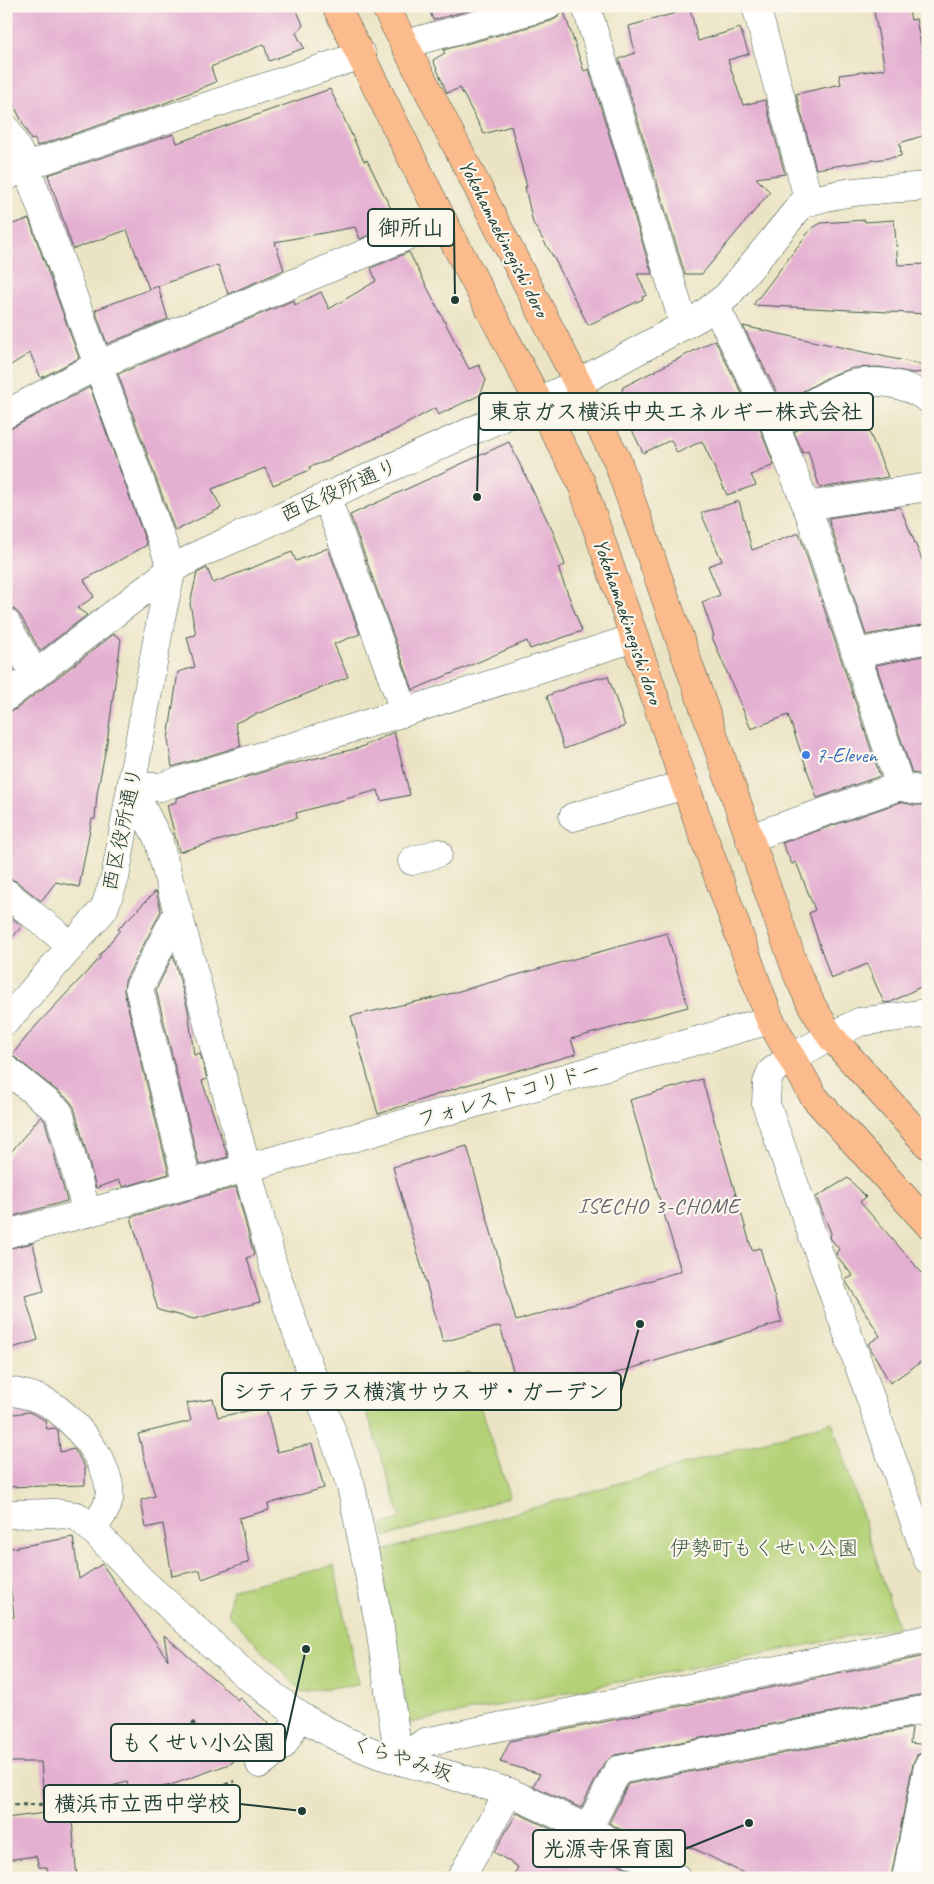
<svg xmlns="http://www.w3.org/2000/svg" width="934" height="1884" font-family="Caveat,'Klee One',sans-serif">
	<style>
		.green { fill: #b4d177; stroke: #6a8756 }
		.building { fill: #e4b0d1 }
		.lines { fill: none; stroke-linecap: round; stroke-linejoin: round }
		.minor-casing { stroke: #3e564a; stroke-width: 29 }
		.major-casing { stroke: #3e564a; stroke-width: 29 }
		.path { stroke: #3e564a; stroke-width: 3; stroke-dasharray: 4 4; stroke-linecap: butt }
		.minor { stroke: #fff; stroke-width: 28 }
		.major { stroke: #fbbb8c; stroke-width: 28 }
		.shop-dot { fill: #3f7fe0; stroke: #fbf7ec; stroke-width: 2 }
		.labels { text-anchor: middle; stroke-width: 4.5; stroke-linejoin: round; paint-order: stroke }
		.street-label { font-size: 21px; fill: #1f3d34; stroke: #fbf7ec }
		.shop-label { font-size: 21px; fill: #366cbe; stroke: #fbf7ec; text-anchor: start }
		.park-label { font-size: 21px; fill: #3d5b41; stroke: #fbf7ec }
		.neighbourhood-label { font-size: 22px; letter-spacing: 1px; fill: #64656b; stroke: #fbf7ec }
		.leader { fill: none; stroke: #1f3d34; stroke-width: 2 }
		.callout-dot { fill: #1f3d34; stroke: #fbf7ec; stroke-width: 2 }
		.callout { fill: #fbf7ec; stroke: #1f3d34; stroke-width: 2 }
		.callout-label { font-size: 22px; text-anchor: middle; font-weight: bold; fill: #1f3d34 }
	</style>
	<rect width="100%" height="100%" fill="#fbf7ec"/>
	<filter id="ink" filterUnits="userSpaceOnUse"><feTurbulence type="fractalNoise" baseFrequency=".02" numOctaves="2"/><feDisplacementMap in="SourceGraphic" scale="10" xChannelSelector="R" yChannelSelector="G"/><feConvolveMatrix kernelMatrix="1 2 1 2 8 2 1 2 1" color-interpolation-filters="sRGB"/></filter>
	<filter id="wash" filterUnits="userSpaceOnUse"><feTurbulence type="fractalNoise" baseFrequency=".0096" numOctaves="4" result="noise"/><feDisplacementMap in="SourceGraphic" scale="20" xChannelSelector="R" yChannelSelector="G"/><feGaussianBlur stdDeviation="1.12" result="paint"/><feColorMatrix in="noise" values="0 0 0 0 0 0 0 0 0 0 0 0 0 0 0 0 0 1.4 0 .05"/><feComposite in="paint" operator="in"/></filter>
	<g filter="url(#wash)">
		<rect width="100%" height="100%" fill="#ebe4c4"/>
		<g class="green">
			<polygon points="470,1372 510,1497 386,1537 382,1525 401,1518 365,1406"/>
			<polygon points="832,1422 898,1627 410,1723 379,1552"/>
			<polygon points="334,1566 358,1684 302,1692 228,1614 232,1589"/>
		</g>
		<g id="blocks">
			<g class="building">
				<polygon points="6,6 295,6 303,25 296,33 304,48 269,61 264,44 211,67 216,82 163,104 37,146 35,139 31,140 6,89"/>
				<polygon points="428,6 486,6 433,20"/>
				<polygon points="562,6 584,71 589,69 652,274 637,274 647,295 642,297 643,299 588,325 554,258 533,223 525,187 527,187 511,126 484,134 460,88 447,93 433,60 445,53 443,50 551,21 558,17"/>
				<polygon points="873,6 908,6 911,20 916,19 928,81 928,134 900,143 901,156 816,169 796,94 841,84 839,75 885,69"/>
				<polygon points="690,9 698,41 740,28 749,54 728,60 743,105 765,100 785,174 756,178 770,192 702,274 685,274 619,59 635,53 629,26"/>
				<polygon points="330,89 364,161 367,160 398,223 360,239 355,227 275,242 284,270 228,294 218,265 149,289 127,230 73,249 48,175 174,134 177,143"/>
				<polygon points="29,219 79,358 41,378 30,353 6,368 6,226"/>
				<polygon points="865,220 865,222 894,220 898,265 928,264 928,314 753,305 811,229 821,223"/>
				<polygon points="409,252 469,369 479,365 486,380 480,395 438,415 435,408 395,430 330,458 331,460 309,467 310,470 273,485 265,468 212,489 221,508 175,531 118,374 294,300 295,305 321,292 329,309 376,281 371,268"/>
				<polygon points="158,286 168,319 107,344 95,310"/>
				<polygon points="743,326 928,366 927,372 913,373 879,367 853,368 832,375 782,403"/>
				<polygon points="715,340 761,431 774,465 751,475 756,485 727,495 702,441 677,453 671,440 643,453 619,402 623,387"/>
				<polygon points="90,387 147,545 84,580 94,597 77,608 87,615 40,651 20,615 14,609 6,607 6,431"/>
				<polygon points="856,400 888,477 820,488 808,451 803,453 794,432 837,407"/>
				<polygon points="509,442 554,534 565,565 558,568 582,631 530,649 527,641 413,690 350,515"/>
				<polygon points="739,501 752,550 799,533 880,776 817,798 788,715 751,729 712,637 714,636 702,602 720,595 708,566 722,561 701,513"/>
				<polygon points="900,507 928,574 928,624 866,635 828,518"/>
				<polygon points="328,548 360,634 334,644 348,677 235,723 241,746 172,767 168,739 178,672 195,667 187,637 196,635 190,604 197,573 207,568 213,583 292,552 296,561"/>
				<polygon points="114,634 121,639 107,742 97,794 95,819 92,819 79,887 56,882 41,901 16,881 6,878 6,712 16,709"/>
				<polygon points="928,655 928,774 918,774 912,773 876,665"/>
				<polygon points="6,656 15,671 6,677"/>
				<polygon points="608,676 625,726 564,749 547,696 579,683"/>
				<polygon points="394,732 410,795 381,801 378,790 296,813 297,818 179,852 167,805 176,802 176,798 283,766 359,748"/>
				<polygon points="901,802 914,805 928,805 928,983 891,1002 884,1003 867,964 831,979 809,913 815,910 796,862 792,864 782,843"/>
				<polygon points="156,891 161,911 125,981 124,991 169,1174 123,1187 119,1180 96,1188 74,1107 69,1100 12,1055 32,1030 101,957 99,956 120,930 118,929"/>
				<polygon points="6,913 22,926 6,945"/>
				<polygon points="667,933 688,1007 571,1039 576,1054 463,1086 378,1114 351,1016 438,997"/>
				<polygon points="173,955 188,1010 194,1055 200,1053 207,1079 202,1081 228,1157 199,1165 156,990"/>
				<polygon points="702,1079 752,1250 760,1248 782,1322 522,1402 500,1326 443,1342 393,1167 467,1146 516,1321 681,1271 630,1100"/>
				<polygon points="40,1117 45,1121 67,1201 6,1218 6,1158"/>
				<polygon points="848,1178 866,1197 860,1202 928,1280 928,1357 890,1383 868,1344 880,1336 845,1280 853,1276 837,1256 836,1253 839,1249 830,1238 831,1233 816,1197"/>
				<polygon points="236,1187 254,1255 247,1258 260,1302 194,1319 158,1310 131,1217"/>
				<polygon points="33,1243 44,1291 25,1296 38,1340 6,1350 6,1249"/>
				<polygon points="213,1399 218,1417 266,1407 277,1452 312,1444 324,1488 268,1504 269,1510 239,1518 249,1562 202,1579 200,1570 172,1576 163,1524 146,1528 141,1500 155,1496 138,1434 191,1421 187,1403"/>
				<polygon points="29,1412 45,1420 47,1429 55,1428 58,1431 60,1452 74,1449 85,1467 85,1485 6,1487 6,1415"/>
				<polygon points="73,1537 79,1579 102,1564 168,1660 164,1635 238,1700 240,1698 268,1723 232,1763 171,1785 130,1794 127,1782 70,1797 77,1878 48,1878 47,1867 39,1867 36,1856 6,1860 6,1818 45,1813 41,1762 6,1762 6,1618 14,1617 6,1549"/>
				<polygon points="925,1656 928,1682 924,1694 615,1755 604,1763 581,1808 533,1786 540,1774 500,1762 510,1741"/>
				<polygon points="912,1728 910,1743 928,1745 928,1751 917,1755 913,1763 891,1878 753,1878 697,1850 660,1835 659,1837 654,1835 649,1845 609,1823 628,1784"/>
				<polygon points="517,1813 577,1841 634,1872 631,1878 512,1878 518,1867 494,1852"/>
				<polygon points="928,1848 928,1878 922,1878"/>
			</g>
		</g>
	</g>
	<g filter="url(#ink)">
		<use href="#blocks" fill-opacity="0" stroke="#3e564a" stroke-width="1"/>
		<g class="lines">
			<defs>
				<g id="minor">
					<polyline points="586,6 684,325"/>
					<polyline points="756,6 809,202"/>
					<polyline points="405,44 547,6"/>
					<polyline points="6,128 26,166 172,569 6,697"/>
					<polyline points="6,177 26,166 362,55"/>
					<polyline points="716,307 775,425 810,515 900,786 917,790 928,789"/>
					<polyline points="6,414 98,365 443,221"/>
					<path d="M775,425c19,-10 53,-33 71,-39 26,-8 60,-4 82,13"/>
					<polyline points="326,496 400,699 402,713"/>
					<polyline points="806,506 928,487"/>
					<polyline points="6,623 35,675"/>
					<polyline points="634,638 402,713 160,787 131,786 158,839 273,1265 351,1486 380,1628 399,1761 425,1742 928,1639"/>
					<polyline points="856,653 928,639"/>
					<polyline points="573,817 685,785"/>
					<polyline points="749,838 900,786"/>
					<polyline points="412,861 438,853"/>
					<polyline points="6,893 72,946"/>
					<polyline points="178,912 139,988 188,1185"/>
					<polyline points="928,1013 859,1022 790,1058 771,1072 767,1083 766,1104 928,1560"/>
					<path d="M6,1021l98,-112 11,-31 46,-260 11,-49 32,-17 374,-169 123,-67 26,-20 74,-91c38,-16 85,-15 127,-19"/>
					<polyline points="6,1069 59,1112 87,1213"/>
					<polyline points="6,1234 87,1213 770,1020"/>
					<path d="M6,1391c17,2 37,7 51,18 22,17 57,60 52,90 -2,12 -10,20 -17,30"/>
					<polyline points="6,1514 54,1513 77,1516 96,1533 143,1582 247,1676 300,1716 343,1740 380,1755 509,1792 584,1827 677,1878"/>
					<polyline points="260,1764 283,1745 300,1716"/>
					<polyline points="588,1829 618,1770 928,1709"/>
					<polyline points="461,1878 509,1792"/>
					<polyline points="906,1878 928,1766"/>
				</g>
				<g id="major">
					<polyline points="336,6 443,221 581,482 685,785 770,1020 814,1097 928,1224"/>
					<polyline points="385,6 617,460 798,976 812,1006 831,1037 928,1145"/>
				</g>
			</defs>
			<use href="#minor" class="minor-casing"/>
			<use href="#major" class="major-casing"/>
			<g class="path">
				<polyline points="192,1722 232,1756"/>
				<polyline points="6,1805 60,1804 81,1809 111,1812 159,1807 187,1800 235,1781"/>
			</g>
			<use href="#minor" class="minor"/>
			<use href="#major" class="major"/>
		</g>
	</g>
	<circle class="shop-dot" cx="806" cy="755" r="5"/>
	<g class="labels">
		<g class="street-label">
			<text transform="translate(504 238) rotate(63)" y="7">Yokohamaekinegishi doro</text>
			<text transform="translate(339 490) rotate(-24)" y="7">西区役所通り</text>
			<text transform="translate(628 621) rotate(71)" y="7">Yokohamaekinegishi doro</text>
			<text transform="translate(122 829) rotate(-78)" y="7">西区役所通り</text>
			<text transform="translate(509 1094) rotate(-16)" y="7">フォレストコリドー</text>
			<text transform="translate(402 1758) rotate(18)" y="7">くらやみ坂</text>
		</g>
		<g class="shop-label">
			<text x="816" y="762">7-Eleven</text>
		</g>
		<g class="park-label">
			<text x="764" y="1555">伊勢町もくせい公園</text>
		</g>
		<g class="neighbourhood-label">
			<text x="659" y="1213">ISECHO 3-CHOME</text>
		</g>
	</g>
	<path class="leader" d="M455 300L454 228M477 497L479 411M640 1324L621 1391M306 1649L285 1742M302 1811L240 1804M749 1823L685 1849"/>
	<g class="callout-dot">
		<circle cx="455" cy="300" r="5"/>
		<circle cx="477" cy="497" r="5"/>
		<circle cx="640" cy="1324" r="5"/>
		<circle cx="306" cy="1649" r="5"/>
		<circle cx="302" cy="1811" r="5"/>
		<circle cx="749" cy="1823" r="5"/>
	</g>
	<g class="callout">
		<rect x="368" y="209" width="86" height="37" rx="5"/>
		<rect x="479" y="393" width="394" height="37" rx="5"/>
		<rect x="222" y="1373" width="399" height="37" rx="5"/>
		<rect x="111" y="1724" width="174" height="37" rx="5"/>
		<rect x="44" y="1785" width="196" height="37" rx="5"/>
		<rect x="533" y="1830" width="152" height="37" rx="5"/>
	</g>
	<g class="callout-label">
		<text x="411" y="235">御所山</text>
		<text x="676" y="419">東京ガス横浜中央エネルギー株式会社</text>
		<text x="421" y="1399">シティテラス横濱サウス ザ・ガーデン</text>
		<text x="198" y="1750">もくせい小公園</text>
		<text x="142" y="1811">横浜市立西中学校</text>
		<text x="609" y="1856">光源寺保育園</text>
	</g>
	<rect width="934" height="1884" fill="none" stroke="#fbf7ec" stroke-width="25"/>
</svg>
